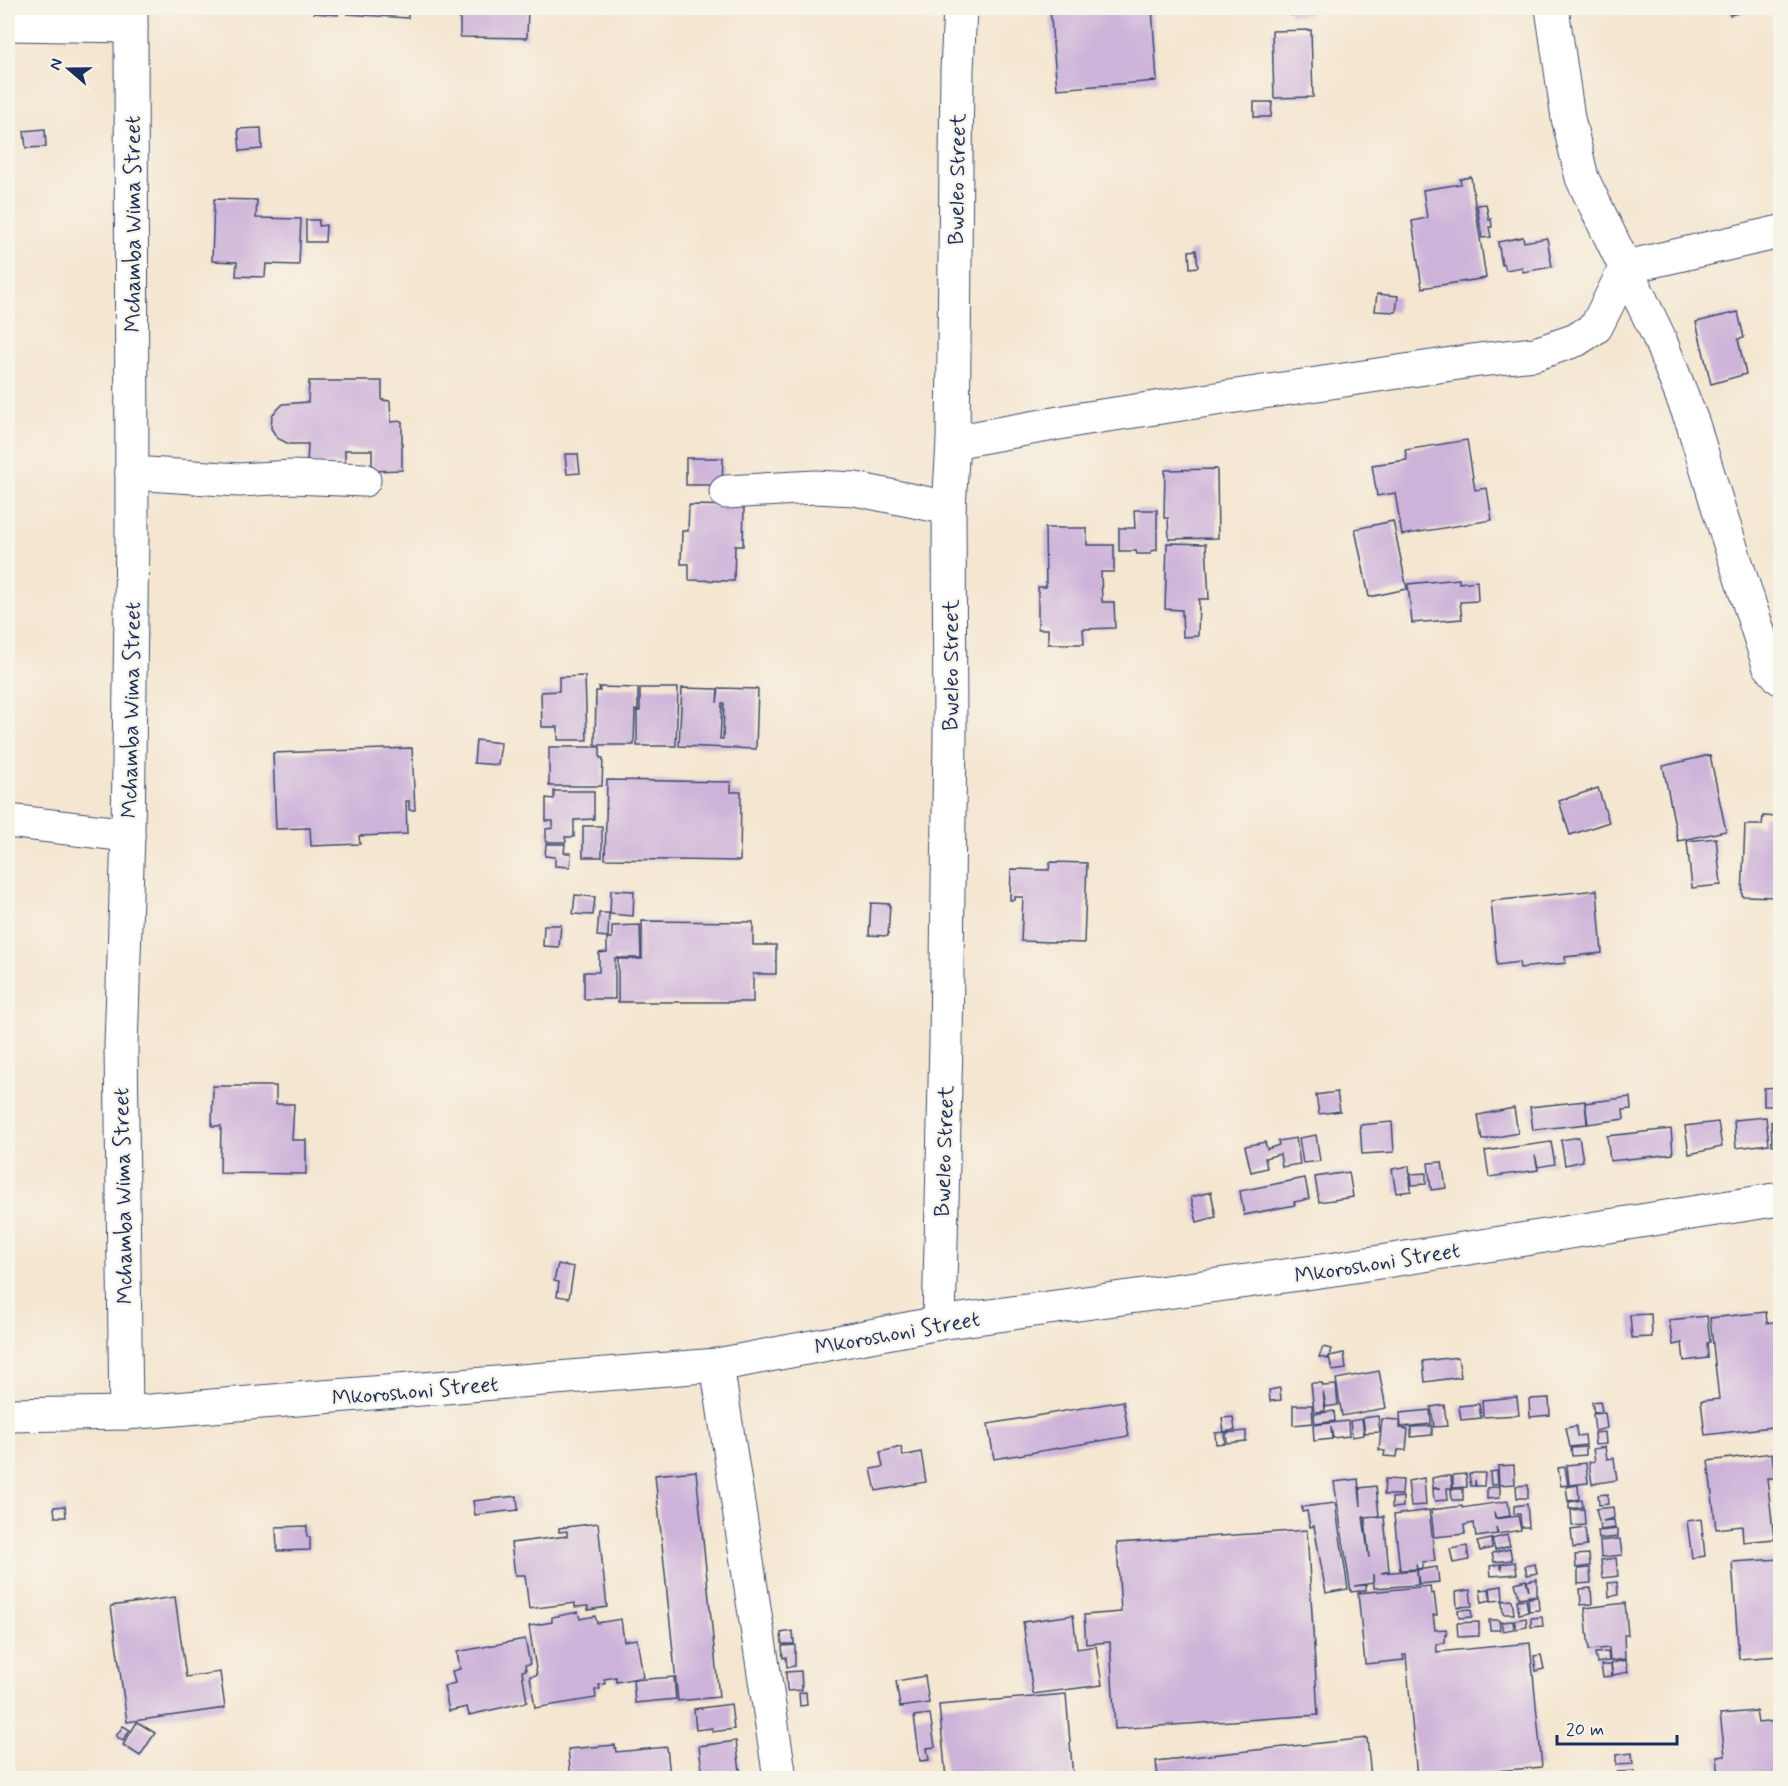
<svg xmlns="http://www.w3.org/2000/svg" width="1788" height="1786" font-family="Mynerve,sans-serif">
	<style>
		.building { fill: #cdb3d9; fill-rule: evenodd }
		.lines { fill: none; stroke-linecap: round; stroke-linejoin: round }
		.minor-casing { stroke: #3c4a6f; stroke-width: 35 }
		.minor { stroke: #fff; stroke-width: 33 }
		.labels { text-anchor: middle; stroke-width: 4.5; stroke-linejoin: round; paint-order: stroke }
		.street-label { font-size: 22px; fill: #1b2f5e; stroke: #f7f3e8 }
	</style>
	<rect width="100%" height="100%" fill="#f7f3e8"/>
	<filter id="ink" filterUnits="userSpaceOnUse"><feTurbulence type="fractalNoise" baseFrequency=".0167" numOctaves="2"/><feDisplacementMap in="SourceGraphic" scale="12" xChannelSelector="R" yChannelSelector="G"/><feConvolveMatrix kernelMatrix="1 2 1 2 8 2 1 2 1" color-interpolation-filters="sRGB"/></filter>
	<filter id="wash" filterUnits="userSpaceOnUse"><feTurbulence type="fractalNoise" baseFrequency=".008" numOctaves="4" result="noise"/><feDisplacementMap in="SourceGraphic" scale="24" xChannelSelector="R" yChannelSelector="G"/><feGaussianBlur stdDeviation="1.35" result="paint"/><feColorMatrix in="noise" values="0 0 0 0 0 0 0 0 0 0 0 0 0 0 0 0 0 1.4 0 .05"/><feComposite in="paint" operator="in"/></filter>
	<g filter="url(#wash)">
		<rect width="100%" height="100%" fill="#f4e6d0"/>
		<g id="blocks">
			<g class="building">
				<polygon points="314,8 339,8 338,15 314,13"/>
				<polygon points="348,8 408,8 408,18 347,14"/>
				<polygon points="460,8 528,8 527,38 460,37"/>
				<polygon points="1050,8 1152,8 1157,81 1057,89"/>
				<polygon points="1290,8 1309,8 1310,14 1290,15"/>
				<polygon points="1728,8 1757,8 1730,15"/>
				<polygon points="1311,30 1313,97 1274,98 1272,31"/>
				<polygon points="1254,102 1272,102 1271,117 1254,117"/>
				<polygon points="261,128 262,149 240,151 238,129"/>
				<polygon points="45,129 46,147 26,148 24,131"/>
				<polygon points="1471,177 1486,278 1422,288 1412,221 1427,218 1423,190 1461,184 1460,179"/>
				<polygon points="214,199 257,200 256,218 301,219 299,265 266,264 265,277 236,276 237,262 212,261"/>
				<polygon points="1486,204 1489,220 1491,219 1492,227 1489,227 1491,237 1482,238 1477,205"/>
				<polygon points="306,220 319,220 319,226 326,225 325,242 306,242"/>
				<polygon points="1523,237 1524,242 1547,238 1552,267 1523,272 1522,267 1506,270 1504,264 1502,265 1498,242"/>
				<polygon points="1196,250 1198,267 1190,268 1189,251"/>
				<polygon points="1377,294 1398,296 1396,312 1375,311"/>
				<polygon points="1738,312 1744,338 1738,339 1746,374 1711,384 1696,322"/>
				<polygon points="309,381 382,381 382,400 390,401 391,422 402,421 402,470 372,471 372,450 345,450 345,464 307,464 308,444 289,444 277,438 271,428 272,415 283,404 308,402"/>
				<polygon points="1467,440 1475,490 1487,488 1492,520 1402,535 1395,493 1377,496 1372,465 1407,460 1405,450"/>
				<polygon points="565,454 578,454 580,473 567,474"/>
				<polygon points="686,458 723,458 722,485 686,485"/>
				<polygon points="1217,469 1218,538 1169,539 1168,518 1164,518 1165,470"/>
				<polygon points="689,505 744,506 743,546 735,546 734,581 689,580 689,564 681,564 682,531 688,531"/>
				<polygon points="1134,510 1157,510 1157,550 1151,551 1151,554 1137,554 1136,551 1119,551 1119,528 1135,528"/>
				<polygon points="1393,521 1407,589 1369,597 1355,529"/>
				<polygon points="1045,528 1087,528 1087,545 1114,545 1114,572 1101,572 1102,602 1114,602 1115,628 1083,629 1084,644 1048,644 1048,629 1038,629 1038,587 1046,587"/>
				<polygon points="1167,543 1206,544 1209,599 1199,599 1198,636 1183,637 1182,610 1165,609"/>
				<polygon points="1459,579 1459,583 1477,581 1478,601 1460,602 1462,619 1412,623 1408,584"/>
				<polygon points="585,676 587,740 558,740 558,727 542,727 541,692 559,691 559,677"/>
				<polygon points="599,687 638,688 638,711 635,710 634,745 595,745 596,691 600,691"/>
				<polygon points="640,688 678,688 676,746 637,746 637,711 640,711"/>
				<path d="M682,688l36,1 -1,14 2,-15 39,1 -2,60 -77,-3zM722,703h2l-1,36h-3z"/>
				<polygon points="476,740 501,743 498,765 474,763"/>
				<polygon points="549,747 600,747 600,758 603,758 602,786 549,786"/>
				<polygon points="412,748 415,810 409,810 409,801 406,801 407,834 359,836 360,844 311,846 310,828 276,829 273,753"/>
				<polygon points="1710,755 1726,831 1678,841 1663,766"/>
				<polygon points="607,780 731,782 731,792 741,792 740,861 605,859"/>
				<polygon points="1598,788 1609,822 1570,835 1559,801"/>
				<polygon points="554,791 594,791 594,819 574,820 574,837 565,837 566,842 546,842 546,829 553,828 553,821 546,821 546,798 554,799"/>
				<polygon points="1763,816 1780,817 1780,897 1742,896 1745,825 1762,825"/>
				<rect x="583" y="826" width="19" height="31"/>
				<polygon points="1716,838 1721,885 1692,888 1687,841"/>
				<polygon points="546,844 565,844 564,853 571,853 570,867 555,866 555,857 545,856"/>
				<polygon points="1050,862 1087,863 1084,943 1021,941 1023,897 1015,897 1015,900 1010,900 1011,869 1049,870"/>
				<polygon points="611,890 634,891 633,916 610,914"/>
				<polygon points="1597,890 1602,953 1565,957 1566,963 1520,968 1519,962 1497,965 1491,901"/>
				<polygon points="575,895 595,897 593,915 573,914"/>
				<polygon points="871,903 890,904 888,936 869,935"/>
				<polygon points="599,913 609,913 608,937 597,936"/>
				<polygon points="642,921 753,922 753,945 776,945 776,974 753,974 753,1002 618,1002 618,959 642,959"/>
				<polygon points="544,925 561,925 559,947 543,946"/>
				<polygon points="640,925 641,958 615,958 615,999 584,999 584,972 599,972 599,953 607,952 607,938 612,938 612,926"/>
				<polygon points="213,1086 276,1086 276,1104 294,1104 292,1140 306,1140 306,1174 220,1173 221,1126 212,1126"/>
				<polygon points="1780,1087 1780,1106 1764,1106 1764,1088"/>
				<polygon points="1337,1092 1340,1111 1319,1114 1316,1095"/>
				<polygon points="1630,1097 1631,1109 1623,1110 1624,1119 1588,1124 1585,1103"/>
				<polygon points="1585,1101 1587,1124 1533,1130 1530,1107"/>
				<polygon points="1514,1108 1518,1133 1482,1140 1478,1115"/>
				<polygon points="1766,1117 1769,1144 1736,1148 1734,1120"/>
				<polygon points="1780,1121 1780,1144 1772,1145 1771,1122"/>
				<polygon points="1392,1122 1394,1152 1362,1154 1360,1125"/>
				<polygon points="1718,1122 1722,1147 1689,1154 1685,1126"/>
				<polygon points="1671,1129 1673,1154 1610,1161 1607,1136"/>
				<polygon points="1316,1135 1320,1161 1303,1163 1299,1138"/>
				<polygon points="1579,1137 1583,1161 1565,1165 1561,1140"/>
				<polygon points="1296,1138 1300,1164 1282,1167 1280,1154 1265,1158 1267,1168 1251,1172 1245,1146 1265,1142 1267,1149 1279,1145 1278,1141"/>
				<polygon points="1551,1142 1555,1164 1538,1167 1535,1155 1538,1170 1489,1177 1485,1151"/>
				<polygon points="1442,1162 1446,1188 1431,1190 1428,1163"/>
				<polygon points="1409,1166 1411,1191 1396,1193 1392,1169"/>
				<polygon points="1349,1172 1353,1197 1319,1202 1315,1177"/>
				<polygon points="1426,1173 1426,1184 1412,1185 1411,1174"/>
				<polygon points="1305,1178 1309,1199 1294,1202 1295,1205 1244,1215 1240,1191"/>
				<polygon points="1211,1192 1216,1217 1197,1222 1191,1197"/>
				<polygon points="558,1264 574,1267 569,1298 557,1296 559,1282 554,1281"/>
				<polygon points="1766,1312 1767,1323 1780,1321 1780,1426 1705,1435 1701,1401 1719,1399 1710,1318"/>
				<polygon points="1651,1314 1652,1337 1632,1338 1630,1315"/>
				<polygon points="1707,1316 1710,1342 1707,1343 1708,1358 1684,1361 1682,1343 1673,1345 1669,1320"/>
				<polygon points="1323,1347 1331,1349 1328,1359 1319,1357"/>
				<polygon points="1344,1353 1346,1369 1332,1371 1329,1356"/>
				<polygon points="1458,1357 1461,1377 1425,1382 1423,1361"/>
				<polygon points="1379,1371 1386,1408 1342,1416 1336,1379"/>
				<polygon points="1311,1383 1322,1383 1323,1386 1336,1385 1338,1405 1326,1407 1323,1391 1325,1411 1314,1412"/>
				<polygon points="1280,1388 1281,1400 1270,1401 1269,1390"/>
				<polygon points="1517,1397 1519,1415 1483,1417 1482,1400"/>
				<polygon points="1549,1398 1550,1415 1530,1417 1529,1399"/>
				<polygon points="1123,1401 1129,1436 994,1459 988,1424"/>
				<polygon points="1600,1401 1602,1411 1594,1413 1592,1402"/>
				<polygon points="1479,1404 1481,1418 1461,1420 1459,1406"/>
				<polygon points="1293,1405 1312,1405 1313,1423 1293,1425"/>
				<polygon points="1444,1405 1447,1426 1434,1427 1431,1407"/>
				<polygon points="1430,1410 1431,1424 1401,1427 1400,1413"/>
				<polygon points="1334,1411 1335,1421 1315,1424 1314,1414"/>
				<polygon points="1605,1413 1607,1428 1595,1431 1593,1414"/>
				<polygon points="1378,1416 1380,1432 1365,1433 1363,1418"/>
				<polygon points="1233,1417 1235,1430 1224,1432 1222,1418"/>
				<polygon points="1362,1419 1364,1435 1352,1437 1350,1421"/>
				<polygon points="1382,1419 1400,1420 1400,1428 1408,1429 1406,1450 1398,1450 1397,1457 1384,1456 1385,1451 1379,1450"/>
				<polygon points="1348,1421 1349,1436 1333,1438 1331,1427 1332,1439 1314,1441 1313,1425"/>
				<polygon points="1432,1426 1432,1435 1411,1437 1411,1427"/>
				<polygon points="1576,1426 1577,1436 1585,1435 1586,1445 1570,1447 1566,1428"/>
				<polygon points="1246,1431 1246,1441 1227,1443 1226,1433"/>
				<polygon points="1224,1432 1225,1443 1216,1444 1215,1433"/>
				<polygon points="1605,1432 1606,1444 1595,1445 1594,1433"/>
				<polygon points="901,1447 903,1456 921,1452 926,1482 876,1491 871,1469 883,1467 880,1452"/>
				<polygon points="1586,1447 1586,1455 1572,1456 1571,1448"/>
				<polygon points="1605,1447 1607,1459 1614,1458 1617,1480 1592,1484 1589,1462 1595,1461 1593,1449"/>
				<polygon points="1772,1453 1775,1478 1767,1478 1774,1539 1743,1542 1742,1526 1716,1529 1708,1461"/>
				<polygon points="1586,1463 1588,1483 1569,1485 1567,1465"/>
				<polygon points="1514,1465 1515,1484 1499,1485 1498,1466"/>
				<polygon points="1565,1467 1568,1485 1561,1486 1558,1468"/>
				<polygon points="696,1471 719,1697 678,1701 655,1475"/>
				<polygon points="1497,1471 1498,1484 1491,1485 1490,1472"/>
				<polygon points="1474,1473 1485,1473 1484,1486 1476,1486 1475,1480 1475,1486 1471,1486 1469,1474"/>
				<polygon points="1466,1474 1467,1487 1453,1488 1453,1475"/>
				<polygon points="1441,1476 1451,1476 1452,1488 1447,1488 1448,1500 1434,1501 1433,1489 1441,1488 1433,1488 1432,1478"/>
				<polygon points="1424,1478 1426,1505 1411,1506 1408,1481"/>
				<polygon points="1358,1479 1361,1506 1360,1488 1376,1486 1379,1516 1363,1517 1369,1558 1365,1518 1384,1516 1389,1571 1381,1573 1417,1570 1418,1585 1374,1588 1373,1574 1373,1583 1354,1586 1366,1585 1366,1590 1351,1592 1334,1482"/>
				<polygon points="1385,1479 1403,1480 1402,1495 1384,1495"/>
				<polygon points="1528,1485 1528,1498 1517,1498 1516,1486"/>
				<polygon points="1578,1485 1579,1499 1568,1501 1566,1487"/>
				<polygon points="1500,1486 1500,1498 1487,1499 1487,1488"/>
				<polygon points="1451,1489 1463,1489 1463,1500 1452,1500"/>
				<polygon points="1607,1494 1608,1504 1599,1505 1598,1495"/>
				<polygon points="517,1496 518,1510 475,1515 473,1501"/>
				<polygon points="1403,1497 1403,1507 1392,1508 1392,1498"/>
				<polygon points="1582,1500 1583,1507 1569,1509 1569,1502"/>
				<polygon points="1508,1501 1510,1516 1496,1518 1494,1512 1495,1519 1518,1516 1521,1530 1498,1534 1496,1527 1497,1534 1476,1537 1474,1523 1464,1525 1465,1534 1434,1537 1431,1510 1462,1506 1462,1508"/>
				<polygon points="1335,1503 1348,1589 1326,1593 1314,1526 1310,1527 1307,1511 1302,1512 1302,1507"/>
				<polygon points="1527,1504 1529,1527 1521,1527 1520,1514 1514,1514 1514,1506"/>
				<polygon points="65,1506 66,1517 55,1517 54,1507"/>
				<polygon points="1613,1507 1614,1518 1603,1521 1614,1520 1615,1528 1601,1530 1596,1509"/>
				<polygon points="1584,1509 1585,1525 1572,1526 1571,1510"/>
				<polygon points="1429,1510 1435,1561 1422,1562 1422,1568 1417,1569 1416,1564 1417,1569 1400,1570 1394,1515"/>
				<polygon points="1701,1519 1705,1556 1692,1558 1687,1521"/>
				<polygon points="598,1523 607,1607 588,1610 588,1606 575,1607 575,1603 529,1609 525,1575 515,1575 511,1543 567,1536 567,1531 559,1532 559,1528"/>
				<polygon points="307,1526 307,1537 310,1537 310,1550 277,1551 276,1527"/>
				<polygon points="1585,1528 1587,1546 1573,1548 1571,1530"/>
				<polygon points="1618,1529 1618,1537 1599,1539 1598,1531"/>
				<polygon points="1307,1530 1318,1715 1115,1729 1110,1642 1086,1644 1084,1615 1121,1612 1117,1543"/>
				<polygon points="1507,1535 1510,1546 1495,1550 1492,1539"/>
				<polygon points="1491,1539 1492,1548 1480,1551 1477,1542"/>
				<polygon points="1620,1539 1622,1555 1601,1557 1600,1541"/>
				<polygon points="1467,1546 1469,1560 1453,1563 1450,1549"/>
				<polygon points="1510,1549 1512,1560 1494,1562 1492,1553"/>
				<polygon points="1589,1554 1590,1566 1576,1568 1575,1555"/>
				<polygon points="1616,1558 1618,1576 1603,1578 1601,1560"/>
				<polygon points="1780,1559 1780,1656 1739,1659 1732,1562"/>
				<polygon points="1515,1562 1517,1574 1491,1576 1490,1566 1500,1564 1502,1570 1501,1564"/>
				<polygon points="1535,1564 1537,1573 1527,1575 1525,1566"/>
				<polygon points="1437,1567 1439,1582 1419,1584 1417,1570"/>
				<polygon points="1590,1568 1591,1583 1578,1584 1578,1569"/>
				<polygon points="1537,1579 1537,1595 1519,1598 1515,1583 1526,1580 1529,1591 1527,1581"/>
				<polygon points="1617,1582 1618,1595 1609,1597 1608,1583"/>
				<polygon points="1430,1586 1431,1594 1434,1593 1437,1615 1433,1615 1435,1630 1446,1629 1447,1635 1445,1635 1445,1643 1436,1644 1437,1652 1530,1643 1542,1767 1417,1778 1406,1655 1403,1655 1404,1660 1365,1664 1358,1593"/>
				<polygon points="1502,1586 1503,1600 1491,1601 1490,1588"/>
				<polygon points="1591,1588 1592,1604 1581,1605 1580,1589"/>
				<polygon points="1489,1589 1491,1600 1482,1602 1480,1590"/>
				<polygon points="1470,1590 1472,1606 1457,1607 1456,1592"/>
				<polygon points="175,1597 186,1677 220,1672 225,1708 127,1722 111,1606"/>
				<polygon points="1538,1597 1539,1610 1529,1611 1528,1598"/>
				<polygon points="1526,1599 1528,1612 1519,1614 1517,1600"/>
				<polygon points="1512,1600 1514,1614 1503,1614 1502,1601"/>
				<polygon points="1625,1603 1628,1635 1624,1635 1625,1659 1610,1661 1609,1648 1589,1650 1585,1608"/>
				<polygon points="1471,1609 1472,1617 1459,1618 1458,1610"/>
				<polygon points="578,1612 580,1619 595,1616 597,1623 621,1619 624,1641 637,1639 643,1677 616,1682 616,1677 604,1679 605,1684 599,1685 600,1689 595,1690 596,1698 535,1708 530,1676 537,1675 529,1626 552,1622 552,1617"/>
				<polygon points="1073,1615 1077,1649 1096,1646 1102,1685 1033,1694 1023,1622"/>
				<polygon points="1542,1617 1543,1626 1531,1627 1531,1618"/>
				<polygon points="1526,1618 1527,1627 1516,1629 1514,1620"/>
				<polygon points="1489,1620 1499,1620 1500,1630 1490,1630"/>
				<polygon points="1513,1621 1514,1629 1503,1631 1501,1622"/>
				<polygon points="1479,1622 1479,1636 1458,1637 1457,1623"/>
				<polygon points="793,1631 794,1644 782,1644 781,1633"/>
				<polygon points="525,1639 530,1664 525,1665 526,1670 522,1671 527,1702 469,1715 467,1707 449,1711 444,1686 455,1683 452,1671 460,1669 457,1652"/>
				<polygon points="795,1645 795,1666 787,1667 786,1657 783,1658 782,1646"/>
				<polygon points="1608,1652 1609,1661 1597,1663 1595,1653"/>
				<polygon points="1541,1655 1544,1669 1536,1671 1534,1656"/>
				<polygon points="1626,1660 1628,1672 1613,1675 1611,1663"/>
				<polygon points="1601,1665 1611,1665 1612,1676 1603,1677"/>
				<polygon points="801,1671 802,1690 787,1691 786,1672"/>
				<polygon points="925,1676 929,1703 900,1707 896,1681"/>
				<polygon points="674,1677 676,1699 635,1703 633,1680"/>
				<polygon points="806,1692 807,1705 800,1706 799,1693"/>
				<polygon points="1066,1694 1073,1778 946,1778 939,1705"/>
				<polygon points="1780,1698 1780,1778 1719,1778 1717,1756 1725,1755 1720,1714 1756,1711 1758,1723 1776,1721 1774,1699"/>
				<polygon points="731,1704 734,1729 712,1732 712,1728 696,1730 694,1709"/>
				<polygon points="930,1714 935,1747 927,1748 929,1760 920,1761 914,1716"/>
				<polygon points="137,1722 155,1733 140,1756 123,1745"/>
				<polygon points="123,1726 130,1730 123,1741 116,1736"/>
				<polygon points="1367,1738 1371,1778 1158,1778 1156,1761"/>
				<polygon points="736,1741 741,1778 703,1778 699,1746"/>
				<polygon points="615,1745 616,1752 667,1747 670,1776 678,1775 678,1778 571,1778 568,1749"/>
				<polygon points="1632,1753 1633,1764 1616,1765 1616,1755"/>
				<polygon points="1635,1771 1636,1778 1617,1778 1617,1772"/>
			</g>
		</g>
	</g>
	<g filter="url(#ink)">
		<use href="#blocks" fill-opacity="0" stroke="#3c4a6f" stroke-width="1.5"/>
		<g class="lines">
			<defs>
				<g id="minor">
					<polyline points="1552,8 1568,118 1582,178 1658,335 1693,424 1720,513 1769,665 1780,678"/>
					<polyline points="8,24 131,26"/>
					<polyline points="953,442 1081,419 1479,360 1535,354 1576,340 1596,327 1626,267 1780,232"/>
					<polyline points="132,473 239,480 292,477 364,480"/>
					<polyline points="726,492 815,487 855,489 949,508"/>
					<polyline points="8,821 128,835"/>
					<polyline points="939,1323 946,1043 950,736 949,508 953,442 957,70 960,8"/>
					<polyline points="717,1365 780,1778"/>
					<polyline points="126,1413 121,1046 128,835 132,534 131,8"/>
					<polyline points="8,1415 126,1413 717,1365 939,1323 1335,1269 1780,1199"/>
				</g>
			</defs>
			<use href="#minor" class="minor-casing"/>
			<use href="#minor" class="minor"/>
		</g>
	</g>
	<g class="labels">
		<g class="street-label">
			<text transform="translate(956 179) rotate(-89)" y="8">Bweleo Street</text>
			<text transform="translate(132 224) rotate(-90)" y="8">Mchamba Wima Street</text>
			<text transform="translate(950 665) rotate(-90)" y="8">Bweleo Street</text>
			<text transform="translate(130 710) rotate(-89)" y="8">Mchamba Wima Street</text>
			<text transform="translate(943 1151) rotate(-88)" y="8">Bweleo Street</text>
			<text transform="translate(122 1196) rotate(-91)" y="8">Mchamba Wima Street</text>
			<text transform="translate(1377 1262) rotate(-9)" y="8">Mkoroshoni Street</text>
			<text transform="translate(897 1332) rotate(-10)" y="8">Mkoroshoni Street</text>
			<text transform="translate(415 1390) rotate(-5)" y="8">Mkoroshoni Street</text>
		</g>
	</g>
	<rect width="1788" height="1786" fill="none" stroke="#f7f3e8" stroke-width="30"/>
	<g transform="translate(69 69) rotate(290)" stroke="#f7f3e8" stroke-width="4.5" paint-order="stroke">
	<path d="M0-4.5L10 22L0 15L-10 22Z" fill="#1b2f5e"/>
	<text y="-9" font-size="16" font-weight="bold" text-anchor="middle" fill="#1b2f5e">N</text>
	</g>
	<path d="M1557 1735v9h120v-9" fill="none" stroke="#1b2f5e" stroke-width="3"/>
	<text x="1566" y="1735" font-size="18" fill="#1b2f5e" stroke="#f7f3e8" stroke-width="4.5" paint-order="stroke">20 m</text>
</svg>
